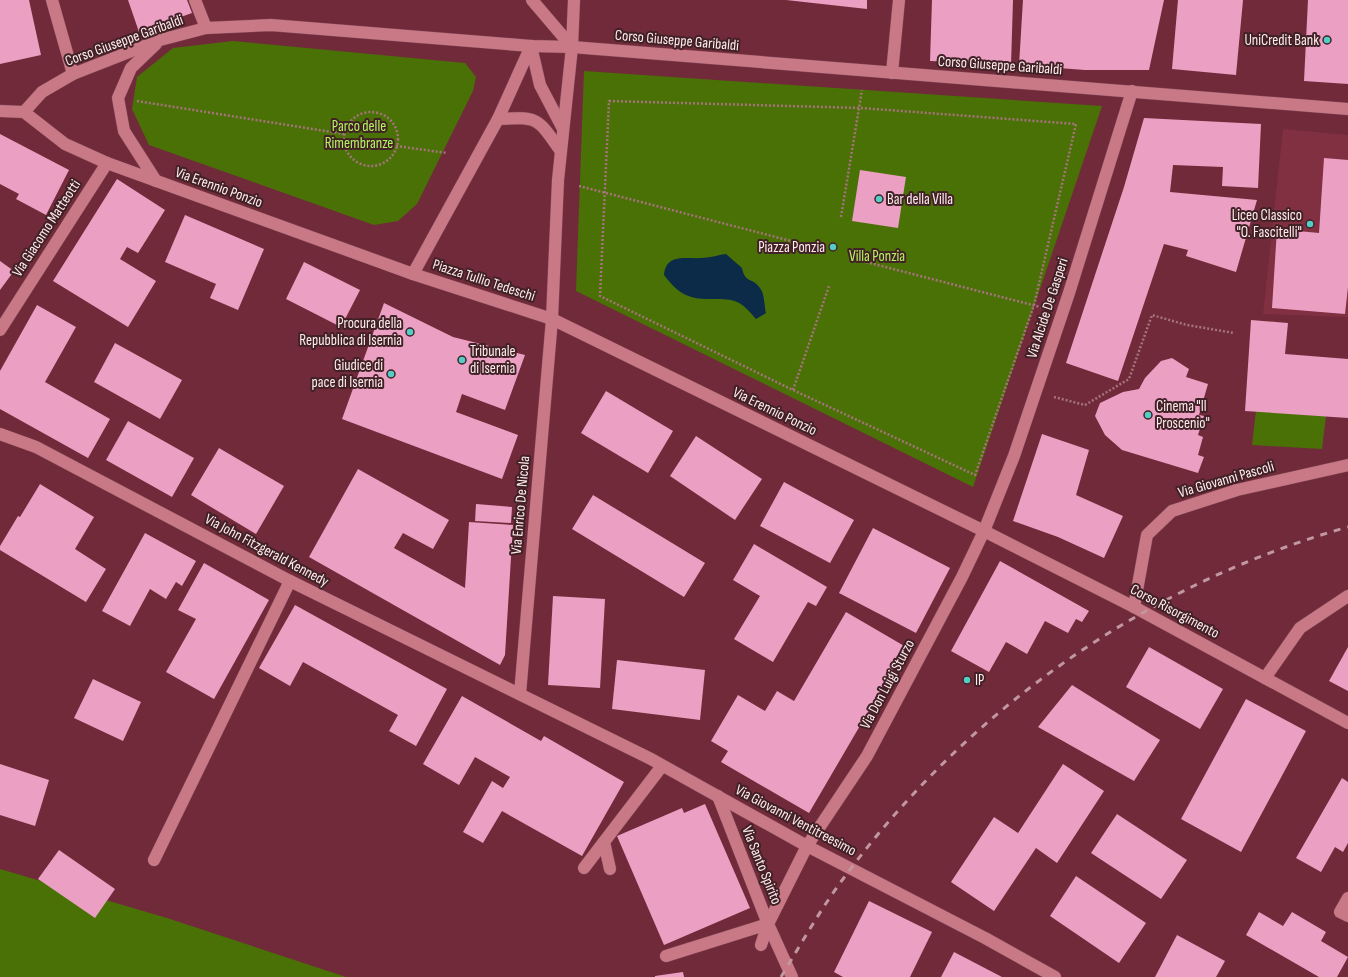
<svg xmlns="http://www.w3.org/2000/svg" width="1348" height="977" font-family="'Sofia Sans Condensed',sans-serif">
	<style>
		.built { fill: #803041 }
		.green { fill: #4a7106 }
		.water { fill: #0b2b48 }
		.building { fill: #eb9fc3 }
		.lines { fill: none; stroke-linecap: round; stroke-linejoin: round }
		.service-casing { stroke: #7f4756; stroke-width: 13 }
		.minor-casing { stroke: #7f4756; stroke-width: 13 }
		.tertiary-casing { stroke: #7f4756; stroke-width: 13 }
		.secondary-casing { stroke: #7f4756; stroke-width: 13 }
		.path { stroke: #a6737d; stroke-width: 2.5; stroke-dasharray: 2 2; stroke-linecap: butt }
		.service { stroke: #c97986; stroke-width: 12 }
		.minor { stroke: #c97986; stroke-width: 12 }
		.tertiary { stroke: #c97986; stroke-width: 12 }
		.secondary { stroke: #c97986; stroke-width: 12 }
		.rail { stroke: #c198a0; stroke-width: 3; stroke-dasharray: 7 7; stroke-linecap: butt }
		.poi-dot { fill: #54cdc6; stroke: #412126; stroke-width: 1.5 }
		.labels { text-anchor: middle; stroke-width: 4; stroke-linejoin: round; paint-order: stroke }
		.street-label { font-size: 15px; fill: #feecee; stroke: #412126 }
		.poi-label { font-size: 15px; fill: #feecee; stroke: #412126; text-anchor: end }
		.park-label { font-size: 15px; fill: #b3f65e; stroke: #412126 }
	</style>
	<rect width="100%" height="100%" fill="#712a39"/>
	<polygon class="built" points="1283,129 1348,135 1348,317 1263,314"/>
	<g class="green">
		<polygon points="233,41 465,63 476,77 473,91 417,204 398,221 374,225 149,145 132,109 137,77 173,48"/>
		<polygon points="584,71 1102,106 973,487 576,291"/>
		<polygon points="1256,411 1326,416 1322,449 1252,445"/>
		<polygon points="0,869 167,918 346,977 0,977"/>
	</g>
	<path class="water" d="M726,254l16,14c3,16 11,9 18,20 5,7 4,17 6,25l-10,6c-5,-6 -12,-14 -19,-17 -6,-3 -15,-3 -22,-3 -25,1 -36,-4 -51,-24 2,-22 22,-16 37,-17 8,0 17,-3 25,-4z"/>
	<g class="building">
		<polygon points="0,0 29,0 41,55 0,64"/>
		<polygon points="128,0 187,0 192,13 139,32"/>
		<polygon points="786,0 867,0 867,9"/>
		<polygon points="932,0 1013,0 1011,64 930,61"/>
		<polygon points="1023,0 1164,0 1149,70 1085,70 1019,65"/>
		<polygon points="1178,0 1243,0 1236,75 1172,69"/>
		<polygon points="1308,0 1348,0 1348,84 1304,81"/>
		<polygon points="1144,118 1261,124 1258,188 1222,186 1223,167 1173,165 1170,192 1257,200 1236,272 1186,256 1188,250 1164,244 1118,381 1066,363 1124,187"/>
		<polygon points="0,134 69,170 46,215 16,199 19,194 0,184"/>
		<polygon points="1324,158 1348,160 1348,287 1345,314 1272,308 1277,229 1319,233"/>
		<polygon points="860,170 906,177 898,228 852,221"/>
		<polygon points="117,179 165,210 138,253 127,247 120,259 156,281 128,327 53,281"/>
		<polygon points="185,215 264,249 238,310 210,298 216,284 165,262"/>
		<polygon points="0,261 14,271 0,290"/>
		<polygon points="304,262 360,290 341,327 286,299"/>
		<polygon points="384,303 453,337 525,355 505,410 462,394 456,412 518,435 502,479 342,419"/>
		<polygon points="37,305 76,327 45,382 110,419 88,458 0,409 0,371"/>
		<polygon points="1251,320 1288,323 1285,354 1348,359 1348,418 1245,411"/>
		<polygon points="115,343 182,380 160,419 94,382"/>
		<polygon points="1172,358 1189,369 1186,377 1208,384 1199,415 1204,416 1198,435 1203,437 1198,455 1204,457 1198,473 1122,450 1105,435 1095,416 1100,403 1123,392 1139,389 1145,378 1161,361"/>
		<polygon points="606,391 673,431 648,473 581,433"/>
		<polygon points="128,421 194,458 172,497 106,460"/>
		<polygon points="1042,434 1089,450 1076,495 1123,516 1104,558 1058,537 1013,521"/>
		<polygon points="696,436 762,479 735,520 670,476"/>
		<polygon points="219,448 284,486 256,534 191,495"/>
		<polygon points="358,469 449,520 433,549 403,533 394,548 465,588 469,522 513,525 505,655 500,665 309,557"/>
		<polygon points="784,482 854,520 830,563 760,526"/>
		<polygon points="40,484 94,517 75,549 106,569 86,602 0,550 0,546 18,516 20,517"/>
		<polygon points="593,495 705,563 684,597 572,529"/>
		<polygon points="476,504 512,507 511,523 475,521"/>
		<polygon points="873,528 950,568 916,633 839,593"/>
		<polygon points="145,533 196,561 182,586 176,582 166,599 150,589 130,626 102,611"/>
		<polygon points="754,544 827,587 816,606 808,602 773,662 734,639 760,596 733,580"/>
		<polygon points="1000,561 1089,611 1082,622 1076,619 1068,633 1045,621 1027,654 1006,642 989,672 951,651"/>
		<polygon points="204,563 269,600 214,699 166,672 196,619 178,610"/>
		<polygon points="553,596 605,599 600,688 548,685"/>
		<polygon points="295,605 447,689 416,746 389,731 398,715 303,662 290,686 259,668"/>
		<polygon points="846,612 906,647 809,813 721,762 728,751 711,741 738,695 765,711 777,691 794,701"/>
		<polygon points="1149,647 1223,689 1200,729 1126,687"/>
		<polygon points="1348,647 1348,691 1329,681"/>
		<polygon points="617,660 705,670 700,720 612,709"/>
		<polygon points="93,679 141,702 123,741 74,718"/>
		<polygon points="1072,685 1160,740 1134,781 1038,727"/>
		<polygon points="462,696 541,741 544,736 624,782 582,856 502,811 483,843 463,832 492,781 503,788 510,777 475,757 459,785 423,764"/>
		<polygon points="1246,699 1306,731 1241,852 1181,819"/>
		<polygon points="0,764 49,780 35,826 0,815"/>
		<polygon points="1063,764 1104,791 1057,863 1036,848 994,911 951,882 994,817 1018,833"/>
		<polygon points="1342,778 1348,782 1348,843 1343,852 1335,847 1321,872 1296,858"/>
		<polygon points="705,804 750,908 664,945 617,836 682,808 684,813"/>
		<polygon points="1117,814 1187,860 1161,899 1091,853"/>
		<polygon points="59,850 115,889 95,918 38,879"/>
		<polygon points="1076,876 1146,923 1119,963 1050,916"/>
		<polygon points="869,901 932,932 910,977 843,977 834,972"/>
		<polygon points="1259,912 1283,926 1292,912 1326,932 1321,941 1348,957 1337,977 1319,977 1246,935"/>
		<polygon points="1177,935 1225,961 1216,977 1155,977"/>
		<polygon points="954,952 1002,977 941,977"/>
		<polygon points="683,972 684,977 655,977 655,976"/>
	</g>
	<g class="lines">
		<defs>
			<g id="service">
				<polyline points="604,842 610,869"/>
				<polyline points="154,860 290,581"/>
				<polyline points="584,868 662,766"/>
				<polyline points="761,945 768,924"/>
				<polyline points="666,956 768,924"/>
			</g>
			<g id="minor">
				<polyline points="52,0 73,74"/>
				<polyline points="195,0 206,28"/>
				<polyline points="531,46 540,85 562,127"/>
				<polyline points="892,73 899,0"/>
				<polyline points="0,111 24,112"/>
				<polyline points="24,112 65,144 107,163 413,274 552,319 984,531 1134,607 1348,723"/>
				<polyline points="24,112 42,92 73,74 160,40 206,28 271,25 531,46 572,47"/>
				<path d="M498,119c40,-2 39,-2 62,31"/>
				<polyline points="156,181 124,131 118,98 131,68 156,44"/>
				<polyline points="413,274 498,119 531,46"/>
				<polyline points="0,330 107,163"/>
				<polyline points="1134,607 1147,535 1172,511 1237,490 1348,465"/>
				<polyline points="1265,678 1300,628 1348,596"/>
				<polyline points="520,694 552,319 558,180 572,47 574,0"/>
				<polyline points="807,846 867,756 962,577 984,531 1014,456 1069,293 1132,91"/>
				<polyline points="1348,898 1340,912 1348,916"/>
			</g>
			<g id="tertiary">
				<polyline points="0,434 36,447 290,581 651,759 807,846 985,938 1055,977"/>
				<polyline points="718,796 768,924"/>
				<polyline points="792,977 768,924 807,846"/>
			</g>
			<polyline id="secondary" points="532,0 572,47 1348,109"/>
		</defs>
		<use href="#service" class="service-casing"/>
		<use href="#minor" class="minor-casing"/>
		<use href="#tertiary" class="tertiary-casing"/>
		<use href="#secondary" class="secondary-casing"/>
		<g class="path">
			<polyline points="137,101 344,134"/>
			<polygon points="609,101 861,108 1076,124 1034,305 975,475 793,390 600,296"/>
			<circle cx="371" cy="139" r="27"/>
			<polyline points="396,146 447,153"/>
			<polyline points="579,186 799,243"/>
			<polyline points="841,217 862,90"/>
			<polyline points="866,262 1044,308"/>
			<polyline points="793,390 829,286"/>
			<polyline points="1054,397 1085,405 1129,379 1152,315 1187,325 1234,333"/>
		</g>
		<use href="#service" class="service"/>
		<use href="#minor" class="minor"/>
		<use href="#tertiary" class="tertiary"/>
		<use href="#secondary" class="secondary"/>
		<path class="rail" d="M781,977c20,-33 39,-67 62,-98 124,-169 303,-295 505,-352"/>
	</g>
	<g class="poi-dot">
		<circle cx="1327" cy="40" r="4"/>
		<circle cx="879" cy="199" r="4"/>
		<circle cx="1310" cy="224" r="4"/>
		<circle cx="833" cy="247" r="4"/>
		<circle cx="410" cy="332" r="4"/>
		<circle cx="462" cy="360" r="4"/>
		<circle cx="391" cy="374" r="4"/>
		<circle cx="1148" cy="415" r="4"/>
		<circle cx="967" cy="680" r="4"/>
	</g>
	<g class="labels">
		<g class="street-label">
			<text transform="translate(124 40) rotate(-20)" y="5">Corso Giuseppe Garibaldi</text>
			<text transform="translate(677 40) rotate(5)" y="5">Corso Giuseppe Garibaldi</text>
			<text transform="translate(1000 65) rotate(4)" y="5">Corso Giuseppe Garibaldi</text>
			<text transform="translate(219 187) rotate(20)" y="5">Via Erennio Ponzio</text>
			<text transform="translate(46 228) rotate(-57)" y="5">Via Giacomo Matteotti</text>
			<text transform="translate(484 280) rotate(18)" y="5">Piazza Tullio Tedeschi</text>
			<text transform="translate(1047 308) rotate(-72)" y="5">Via Alcide De Gasperi</text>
			<text transform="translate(775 411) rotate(26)" y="5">Via Erennio Ponzio</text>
			<text transform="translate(1226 479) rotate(-16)" y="5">Via Giovanni Pascoli</text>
			<text transform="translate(520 505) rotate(-85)" y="5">Via Enrico De Nicola</text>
			<text transform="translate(267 550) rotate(28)" y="5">Via John Fitzgerald Kennedy</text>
			<text transform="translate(1175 611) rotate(28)" y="5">Corso Risorgimento</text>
			<text transform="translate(887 684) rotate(-62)" y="5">Via Don Luigi Sturzo</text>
			<text transform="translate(796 820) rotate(28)" y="5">Via Giovanni Ventitreesimo</text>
			<text transform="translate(762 865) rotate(68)" y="5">Via Santo Spirito</text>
		</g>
		<g class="poi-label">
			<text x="1319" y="45">UniCredit Bank</text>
			<text x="887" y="204" text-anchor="start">Bar della Villa</text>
			<text x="1302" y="220">Liceo Classico<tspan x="1302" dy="17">"O. Fascitelli"</tspan></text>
			<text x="825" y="252">Piazza Ponzia</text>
			<text x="402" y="328">Procura della<tspan x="402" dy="17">Repubblica di Isernia</tspan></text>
			<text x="470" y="356" text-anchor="start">Tribunale<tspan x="470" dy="17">di Isernia</tspan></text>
			<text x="383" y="370">Giudice di<tspan x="383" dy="17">pace di Isernia</tspan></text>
			<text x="1156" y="411" text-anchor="start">Cinema "Il<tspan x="1156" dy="17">Proscenio"</tspan></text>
			<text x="975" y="685" text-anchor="start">IP</text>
		</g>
		<g class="park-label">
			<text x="359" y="131">Parco delle<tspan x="359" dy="17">Rimembranze</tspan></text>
			<text x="877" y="261">Villa Ponzia</text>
		</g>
	</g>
</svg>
